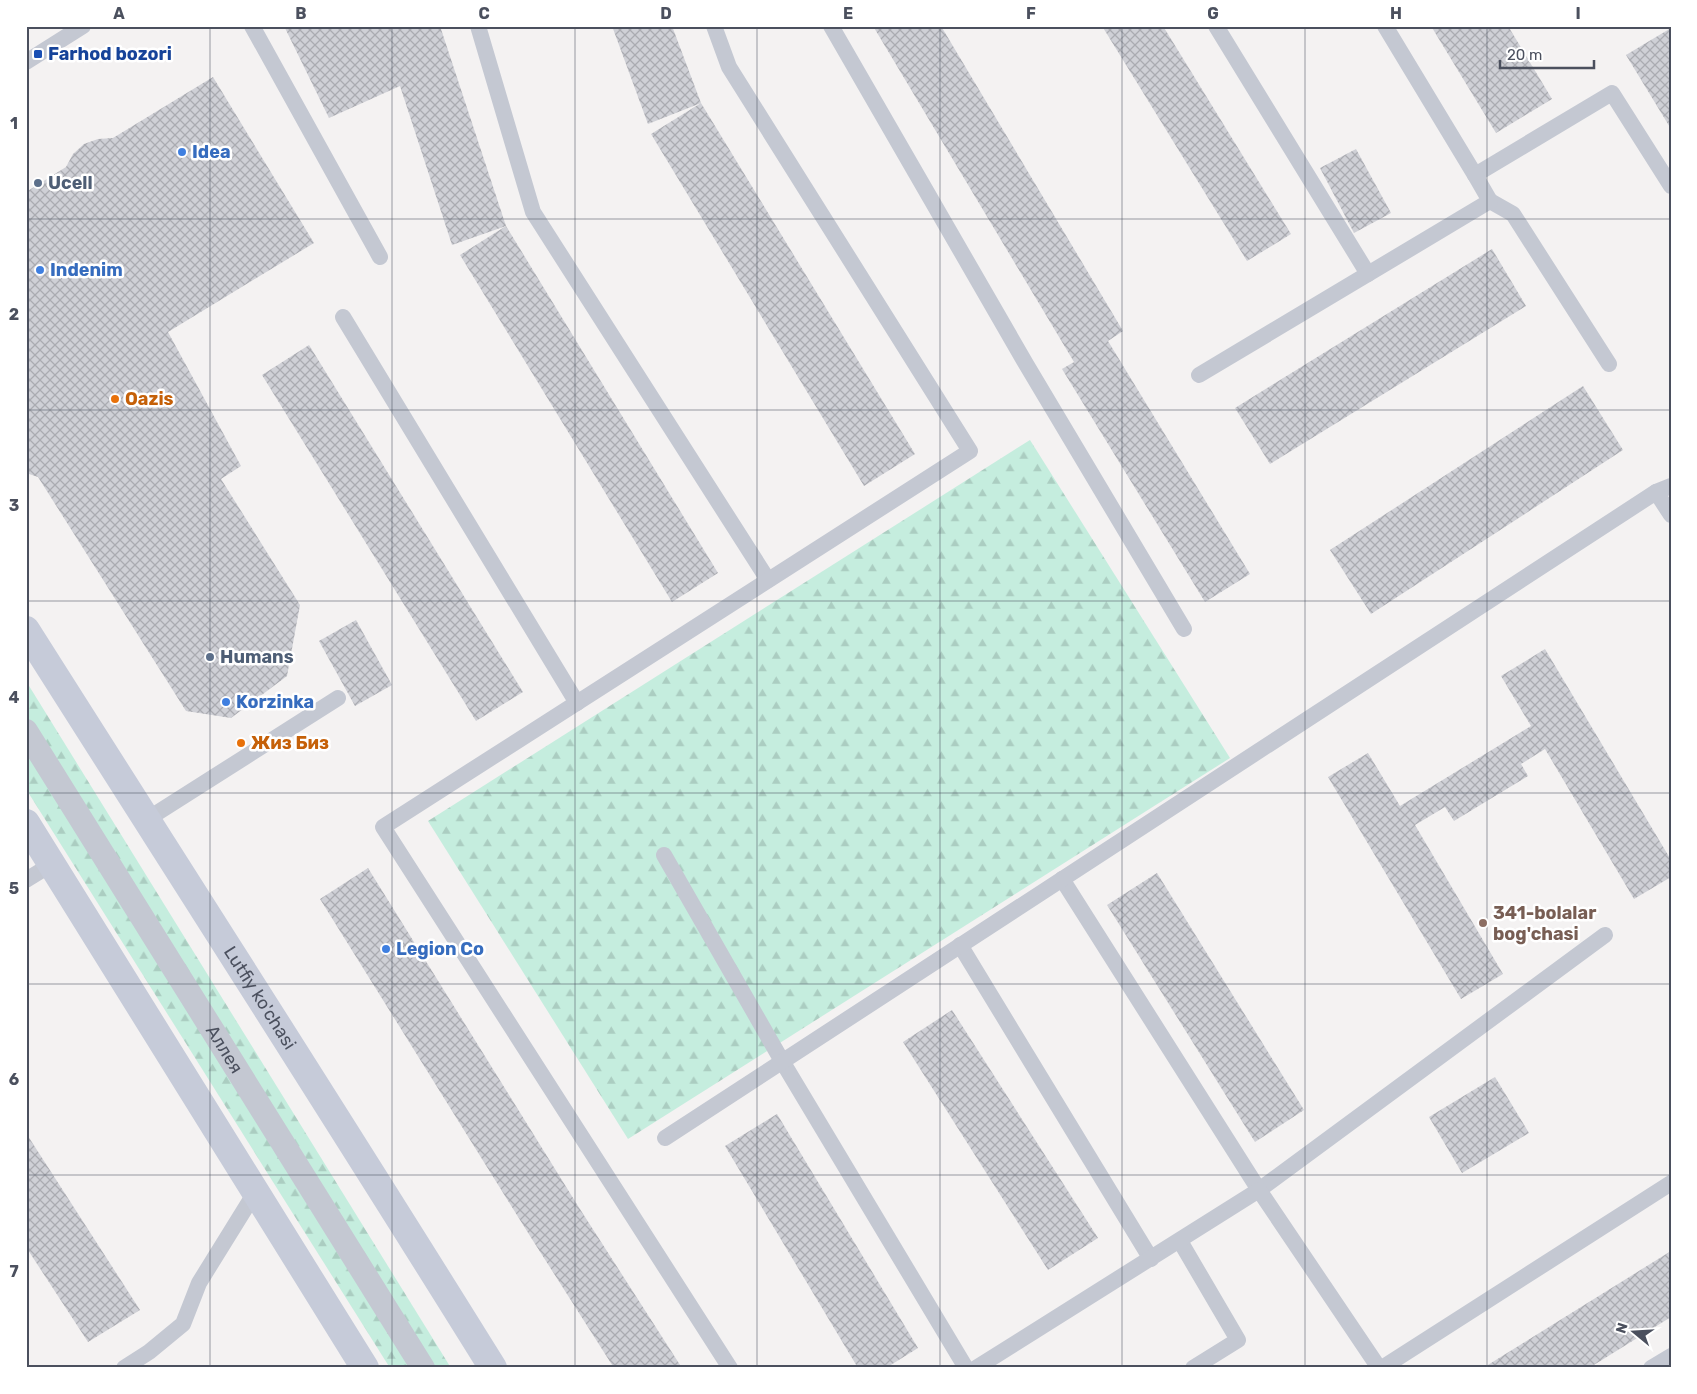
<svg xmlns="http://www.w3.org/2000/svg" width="1697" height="1394" font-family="Rubik,sans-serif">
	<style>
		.forest { fill: url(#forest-firs) }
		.building { fill: url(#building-cross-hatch) }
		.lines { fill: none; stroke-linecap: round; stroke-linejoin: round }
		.service { stroke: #c4c8d2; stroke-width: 16 }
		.pedestrian { stroke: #c4c8d2; stroke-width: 24 }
		.secondary { stroke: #c6cbd9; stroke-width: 28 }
		.grid { fill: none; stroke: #4b505e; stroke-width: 1; stroke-opacity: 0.55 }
		.transit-dot { fill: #1a4fb4; stroke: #fff; stroke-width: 2 }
		.shop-dot { fill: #3f7fe0; stroke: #fff; stroke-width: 2 }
		.service-dot { fill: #5c6f8a; stroke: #fff; stroke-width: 2 }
		.food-dot { fill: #e8710a; stroke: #fff; stroke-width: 2 }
		.education-dot { fill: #8d6e63; stroke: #fff; stroke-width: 2 }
		.labels { text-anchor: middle; stroke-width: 5; stroke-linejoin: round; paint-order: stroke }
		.transit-label { font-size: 18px; font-weight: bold; fill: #164399; stroke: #fff; text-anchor: start }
		.shop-label { font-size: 18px; font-weight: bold; fill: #366cbe; stroke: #fff; text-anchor: start }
		.service-label { font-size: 18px; font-weight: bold; fill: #4e5e75; stroke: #fff; text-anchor: start }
		.food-label { font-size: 18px; font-weight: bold; fill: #c56008; stroke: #fff; text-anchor: start }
		.education-label { font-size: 18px; font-weight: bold; fill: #785e54; stroke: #fff; text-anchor: start }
		.street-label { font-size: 18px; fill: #4b505e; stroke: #fff }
		.neatline { fill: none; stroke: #4b505e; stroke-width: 2 }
		.grid-label { font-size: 16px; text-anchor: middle; font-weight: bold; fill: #4b505e }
	</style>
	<defs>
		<pattern id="forest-firs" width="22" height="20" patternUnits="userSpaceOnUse" patternTransform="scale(1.25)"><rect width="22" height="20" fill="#c5edde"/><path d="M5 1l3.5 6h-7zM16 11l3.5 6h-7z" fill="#abcdc1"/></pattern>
		<pattern id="building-cross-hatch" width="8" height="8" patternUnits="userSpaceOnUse" patternTransform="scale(1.25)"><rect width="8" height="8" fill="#cfd0d6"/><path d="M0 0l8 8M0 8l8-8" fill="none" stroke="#aaabb1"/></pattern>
	</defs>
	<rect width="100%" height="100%" fill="#f4f2f2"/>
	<g class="forest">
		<polygon points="1030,440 1230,758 628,1139 428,821"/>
		<polygon points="26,681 451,1368 390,1368 26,789"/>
	</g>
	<g class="building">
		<polygon points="284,26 440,26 506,226 718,573 672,602 460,255 506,226 452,245 400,86 329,118"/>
		<polygon points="612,26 672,26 701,103 915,454 864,486 651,134 701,103 648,124"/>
		<polygon points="873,26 941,26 1123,331 1108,341 1250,574 1205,602 1062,369 1074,362"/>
		<polygon points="1102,26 1163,26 1291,234 1247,261"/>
		<polygon points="1431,26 1508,26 1552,99 1496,133"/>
		<polygon points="1671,28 1671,129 1626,55"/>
		<polygon points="213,77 314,243 168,332 241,466 221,479 300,605 287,676 231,718 186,711 38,477 26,473 26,192 66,167 73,154 84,144 98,139 113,138"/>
		<polygon points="1356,149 1391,213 1354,233 1320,168"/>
		<polygon points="1492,249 1526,306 1270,464 1235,408"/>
		<polygon points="309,345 523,692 476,721 262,375"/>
		<polygon points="1583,386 1623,450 1371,614 1330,550"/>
		<polygon points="356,620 392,685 355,706 319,641"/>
		<polygon points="1545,649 1671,860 1671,877 1634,899 1545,749 1521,764 1528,776 1454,821 1445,807 1415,825 1503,974 1461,999 1328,777 1368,753 1400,806 1531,726 1501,676"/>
		<polygon points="368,868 578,1206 682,1368 614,1368 530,1236 320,899"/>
		<polygon points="1157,873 1304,1110 1255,1142 1107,905"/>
		<polygon points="952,1010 1098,1238 1048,1270 903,1042"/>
		<polygon points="1495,1077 1529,1133 1462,1173 1429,1117"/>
		<polygon points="777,1114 918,1348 886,1368 858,1368 725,1146"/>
		<polygon points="26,1133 140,1310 88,1342 26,1247"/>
		<polygon points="1671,1251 1671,1317 1589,1368 1483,1368"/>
	</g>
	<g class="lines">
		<g class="service">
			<polyline points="252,26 380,257"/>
			<polyline points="478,26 533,212 768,580"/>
			<polyline points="714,26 729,67 970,451 383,827 730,1368"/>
			<polyline points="831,26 1026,364 1184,629"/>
			<polyline points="1216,26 1368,274"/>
			<polyline points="1385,26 1475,175 1612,93 1671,186"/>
			<polyline points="26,62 83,26"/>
			<polyline points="1490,201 1513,214 1609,364"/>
			<polyline points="343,317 577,703"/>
			<polyline points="1199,375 1490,201 1475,175"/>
			<polyline points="1656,492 1671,486"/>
			<polyline points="146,820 338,698"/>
			<polyline points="664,855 782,1061 966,1368"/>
			<polyline points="1062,879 1259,1190 1605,935"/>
			<polyline points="26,880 52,864"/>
			<polyline points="960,945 1151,1259"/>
			<polyline points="665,1138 1656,492 1671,515"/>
			<polyline points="1180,1241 1238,1340 1193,1368"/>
			<polyline points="124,1368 149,1352 183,1324 199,1283 256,1191"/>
			<polyline points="976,1368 1259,1190 1379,1368"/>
			<polyline points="1382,1368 1671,1183"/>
			<polyline points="1651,1368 1671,1356"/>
		</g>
		<path class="pedestrian" id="s1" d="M26,731l397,637"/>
		<g class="secondary">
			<path id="s2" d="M26,630c156,246 313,490 467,738"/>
			<polyline points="26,823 365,1368"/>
		</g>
	</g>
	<path class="grid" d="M210,26v1342M392,26v1342M575,26v1342M757,26v1342M940,26v1342M1122,26v1342M1305,26v1342M1487,26v1342M26,219h1645M26,410h1645M26,601h1645M26,793h1645M26,984h1645M26,1175h1645"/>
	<rect class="transit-dot" x="33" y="49" width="10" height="10" rx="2.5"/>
	<g class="shop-dot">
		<circle cx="182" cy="152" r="5"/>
		<circle cx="40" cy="270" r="5"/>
		<circle cx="226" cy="702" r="5"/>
		<circle cx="386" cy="949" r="5"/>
	</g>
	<g class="service-dot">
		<circle cx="38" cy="183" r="5"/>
		<circle cx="210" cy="657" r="5"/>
	</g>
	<g class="food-dot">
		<circle cx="115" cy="399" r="5"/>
		<circle cx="241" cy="743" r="5"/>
	</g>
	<circle class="education-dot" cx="1483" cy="923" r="5"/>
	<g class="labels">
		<g class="transit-label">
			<text x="48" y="60">Farhod bozori</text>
		</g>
		<g class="shop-label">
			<text x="192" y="158">Idea</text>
			<text x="50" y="276">Indenim</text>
			<text x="236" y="708">Korzinka</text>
			<text x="396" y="955">Legion Co</text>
		</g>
		<g class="service-label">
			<text x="48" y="189">Ucell</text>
			<text x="220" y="663">Humans</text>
		</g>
		<g class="food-label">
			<text x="125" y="405">Oazis</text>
			<text x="251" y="749">Жиз Биз</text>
		</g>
		<g class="education-label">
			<text x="1493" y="919">341-bolalar<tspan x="1493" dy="21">bog'chasi</tspan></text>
		</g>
		<g class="street-label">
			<text dy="6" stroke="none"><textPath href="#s2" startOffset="436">Lutfiy ko'chasi</textPath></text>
			<text dy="6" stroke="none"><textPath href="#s1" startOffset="375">Аллея</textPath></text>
		</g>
	</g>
	<rect width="1697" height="1394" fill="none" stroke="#ffffff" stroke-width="55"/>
	<g transform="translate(1634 1332) rotate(288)" stroke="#ffffff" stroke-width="4" paint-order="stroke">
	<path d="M0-4L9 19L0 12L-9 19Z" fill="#4b505e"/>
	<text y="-8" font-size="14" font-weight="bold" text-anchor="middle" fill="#4b505e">N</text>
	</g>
	<path d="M1500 60v8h94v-8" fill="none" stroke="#4b505e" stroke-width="2.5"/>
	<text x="1507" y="60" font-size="15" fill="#4b505e" stroke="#ffffff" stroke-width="4" paint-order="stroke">20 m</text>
	<rect x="28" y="28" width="1642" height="1338" class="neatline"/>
	<g class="grid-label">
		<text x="119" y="19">A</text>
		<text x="301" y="19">B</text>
		<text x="484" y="19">C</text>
		<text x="666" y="19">D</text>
		<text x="848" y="19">E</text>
		<text x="1031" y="19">F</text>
		<text x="1213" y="19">G</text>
		<text x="1396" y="19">H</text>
		<text x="1578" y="19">I</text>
		<text x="14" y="129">1</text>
		<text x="14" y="320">2</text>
		<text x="14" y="511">3</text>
		<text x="14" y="703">4</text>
		<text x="14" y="894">5</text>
		<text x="14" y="1085">6</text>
		<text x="14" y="1277">7</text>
	</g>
</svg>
